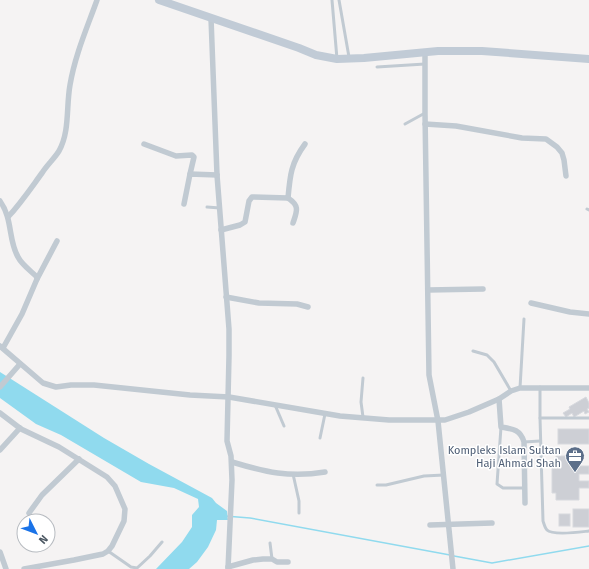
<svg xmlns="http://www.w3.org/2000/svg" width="589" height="569" font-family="'Fira Sans',sans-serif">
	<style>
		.water { fill: #90daee }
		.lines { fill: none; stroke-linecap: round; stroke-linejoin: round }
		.stream { stroke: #90daee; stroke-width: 1.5 }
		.building { fill: #cdcfd5; stroke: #d7d9de }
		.lane { stroke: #c1cad2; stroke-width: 3 }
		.street { stroke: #c1cad2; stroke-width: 5.5 }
		.secondary { stroke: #c1cbd6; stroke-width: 8 }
		.labels { text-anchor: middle; stroke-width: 3; stroke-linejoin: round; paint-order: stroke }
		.service-label { font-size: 11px; fill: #4e5e75; stroke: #fff; text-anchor: end }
	</style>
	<rect width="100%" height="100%" fill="#f5f3f3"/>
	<polygon class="water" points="0,372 104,438 149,464 212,498 216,503 227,511 228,520 217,520 216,530 208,547 197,562 189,569 156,569 182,542 192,527 192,515 199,507 198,499 174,488 141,482 61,435 36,424 0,398"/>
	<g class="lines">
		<g class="stream">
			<polyline points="225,516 250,518 450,555"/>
			<polyline points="454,556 492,563 589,546"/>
		</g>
	</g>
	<g class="building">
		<polygon points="586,397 589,403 589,408 587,409 589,412 585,414 584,411 574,417 572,413 566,417 563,413 570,409 569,407"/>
		<rect x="558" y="429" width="31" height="15"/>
		<polygon points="556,456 579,456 579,466 589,466 589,474 579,474 579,481 589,481 589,488 579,488 579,500 556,500 556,493 552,493 552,465 556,465"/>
		<rect x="573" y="509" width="16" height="18"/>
		<rect x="559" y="514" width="11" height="12"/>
	</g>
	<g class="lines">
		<g class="lane">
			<polyline points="332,0 337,59"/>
			<polyline points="339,0 349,57"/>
			<polyline points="377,67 425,64"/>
			<polyline points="405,124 425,113"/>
			<polyline points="207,207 220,208"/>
			<polyline points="587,209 589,210"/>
			<polyline points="473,351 487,355 494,362 511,391"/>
			<polyline points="363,378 361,402 363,417"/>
			<polyline points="520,388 524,319"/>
			<polyline points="275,405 284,426"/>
			<polyline points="540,418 540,387"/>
			<path d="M589,418h-49l3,103c1,3 2,7 4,9 6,6 33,2 42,1"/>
			<polyline points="501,427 497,484 503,488 525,488"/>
			<polyline points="320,438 325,414"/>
			<polyline points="524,442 540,441"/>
			<polyline points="293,474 299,501 299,513"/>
			<polyline points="377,485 386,485 424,476 444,475"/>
			<polyline points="270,543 272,559"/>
			<polyline points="108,551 131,567 137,568 150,556 162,542"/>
		</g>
		<g class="street">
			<polyline points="211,18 217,175 229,329 229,356 227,441 231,456 232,480 228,569"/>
			<polyline points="425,52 425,113 429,375 438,421 453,569"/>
			<polyline points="425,124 456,126 522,138 546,139 557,147 562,153 564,160 566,176"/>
			<polyline points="144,144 176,156 192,155 194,157 190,174"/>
			<path d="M288,198c12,8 9,13 5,25"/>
			<path d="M0,201c13,18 8,39 18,56 4,8 13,14 19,20v2l-15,35 -19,34"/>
			<polyline points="184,204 190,174 217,175"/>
			<path d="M8,217c13,-14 23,-29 34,-44 5,-8 12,-14 17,-22 11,-20 7,-44 11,-66 5,-30 17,-57 27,-85"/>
			<path d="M221,230l19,-5 5,-3 4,-21 3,-4 36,1c2,-23 3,-35 17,-54"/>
			<polyline points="37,279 57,241"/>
			<polyline points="428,290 483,289"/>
			<polyline points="226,297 259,303 297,304 308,307"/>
			<polyline points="531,303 570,312 589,314"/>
			<polyline points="0,346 43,383 56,387 71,385 94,385 190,395 229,397 340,416 389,420 445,420 469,412 499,399 511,391 520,388 589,388"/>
			<polyline points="0,387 20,364"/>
			<path d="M499,399l2,28c11,2 19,2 23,15l1,61"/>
			<polyline points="0,413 21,429 59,447 107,477 115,486 125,509 124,521 112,546 108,551 103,554 74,560 24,569"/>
			<polyline points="0,450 20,428"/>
			<path d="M232,462c33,10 58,16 93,10"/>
			<polyline points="29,513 42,495 79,459"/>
			<polyline points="430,525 492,523"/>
			<polyline points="0,552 6,569"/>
			<polyline points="228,567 253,560 263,559 272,559 277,562 288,562"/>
		</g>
		<polyline class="secondary" points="159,0 299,48 316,55 337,59 364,58 438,51 482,51 589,59"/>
	</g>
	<defs>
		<symbol id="office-pin" viewBox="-11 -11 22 30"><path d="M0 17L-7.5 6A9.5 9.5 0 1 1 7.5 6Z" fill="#5c6f8a" stroke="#fff"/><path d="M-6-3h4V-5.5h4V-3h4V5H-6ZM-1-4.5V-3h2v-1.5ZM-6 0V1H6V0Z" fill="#fff"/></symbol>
	</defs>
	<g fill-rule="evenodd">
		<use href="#office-pin" x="564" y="445" width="22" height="30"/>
	</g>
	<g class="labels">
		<g class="service-label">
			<text x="561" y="454">Kompleks Islam Sultan<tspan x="561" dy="13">Haji Ahmad Shah</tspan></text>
		</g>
	</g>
	<g transform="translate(36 533) rotate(132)"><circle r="19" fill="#ffffff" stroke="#b7bbc0"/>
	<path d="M0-3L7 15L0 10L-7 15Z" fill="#1a73e8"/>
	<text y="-6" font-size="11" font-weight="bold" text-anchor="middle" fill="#4a5661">N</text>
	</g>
</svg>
